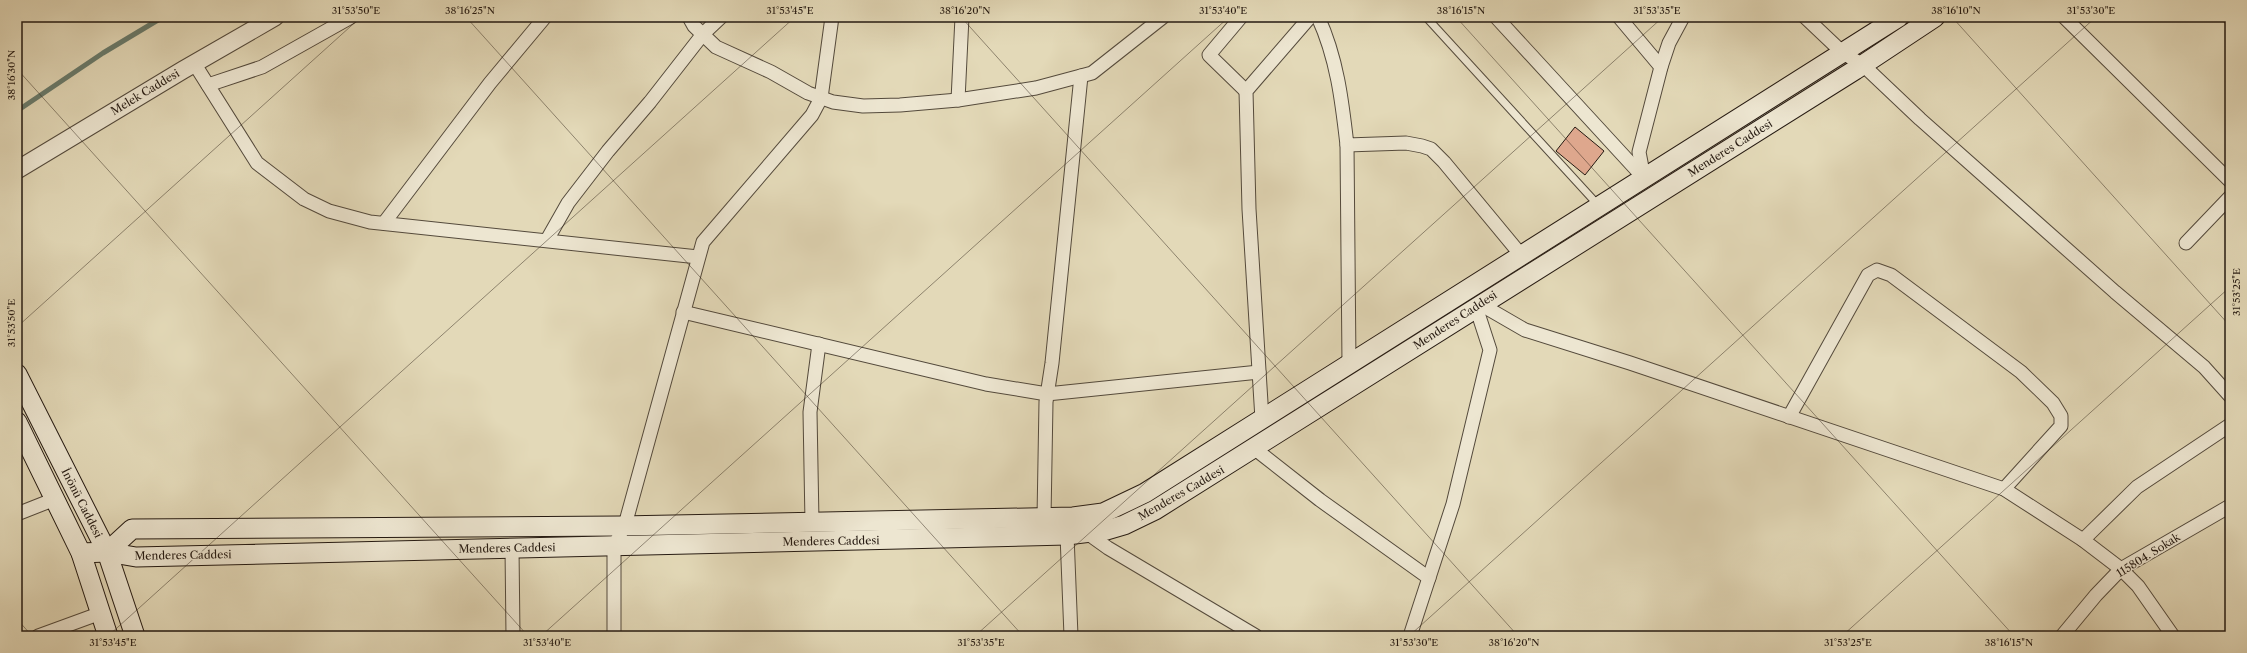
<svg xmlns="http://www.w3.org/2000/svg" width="2247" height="653" font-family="'Libre Caslon Text',serif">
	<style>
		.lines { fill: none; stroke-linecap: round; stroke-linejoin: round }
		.stream { stroke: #697b6c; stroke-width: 5 }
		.building { fill: #dea78d; stroke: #251a12 }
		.service-casing { stroke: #544a3c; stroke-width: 9 }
		.minor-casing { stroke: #544a3c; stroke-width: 15 }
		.tertiary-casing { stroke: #544a3c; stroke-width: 19 }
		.secondary-casing { stroke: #251a12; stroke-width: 21 }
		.service { stroke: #ede6d1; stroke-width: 7 }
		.minor { stroke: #ede6d1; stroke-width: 13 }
		.tertiary { stroke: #ede6d1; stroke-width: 17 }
		.secondary { stroke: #ede6d1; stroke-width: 19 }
		.ticks { fill: none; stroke: #251a12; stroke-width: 1; stroke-opacity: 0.45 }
		.labels { text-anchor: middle; stroke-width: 3; stroke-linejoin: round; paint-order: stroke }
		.street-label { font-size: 11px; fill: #251a12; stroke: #ede6d1 }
		.neatline { fill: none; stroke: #251a12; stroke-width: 1.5 }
		.ticks-label { font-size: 10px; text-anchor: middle; fill: #251a12 }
	</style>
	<rect width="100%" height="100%" fill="#e3d9b8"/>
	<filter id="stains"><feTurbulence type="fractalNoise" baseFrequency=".005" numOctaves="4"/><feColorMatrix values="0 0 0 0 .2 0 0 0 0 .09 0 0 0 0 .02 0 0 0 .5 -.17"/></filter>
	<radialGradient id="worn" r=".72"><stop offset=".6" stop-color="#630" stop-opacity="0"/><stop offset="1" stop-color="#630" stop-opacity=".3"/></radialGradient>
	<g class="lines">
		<polyline class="stream" points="17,111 103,53 163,17"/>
	</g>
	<polygon class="building" points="1575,127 1604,151 1585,175 1556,151"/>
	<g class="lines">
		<defs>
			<polyline id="service" points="1426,17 1599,206"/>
			<g id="minor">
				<polyline points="689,17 694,26 716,47 771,72 808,93 833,102 863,106 900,105 958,100 1036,88 1092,73 1163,17"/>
				<polyline points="1241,17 1209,55 1246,91"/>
				<path d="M1318,17c19,41 24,84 29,128l59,-2 16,3 9,3 13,13 77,93"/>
				<polyline points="1496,17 1644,178"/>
				<polyline points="1619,17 1661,67"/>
				<polyline points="1805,17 1843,53 1863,65 1920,119 2115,292 2204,367 2230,396"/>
				<polyline points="2064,17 2230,181"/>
				<polyline points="2229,17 2230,18"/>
				<polyline points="194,63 257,163 304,199 329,211 370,222 698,257"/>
				<polyline points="208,85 262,67 351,17"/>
				<polyline points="958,100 962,17"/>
				<polyline points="1347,145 1349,364"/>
				<polyline points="1644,178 1639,152 1661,67 1669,43 1683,17"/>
				<polyline points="384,223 490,83 545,17"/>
				<polyline points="547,240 568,203 608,151 650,102 703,34 721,17"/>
				<polyline points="2186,243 2230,197"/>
				<polyline points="1480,304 1525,330 1630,363 2004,489 2083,540 2121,569 2138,586 2173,636"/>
				<polyline points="683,312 986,384 1047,394 1259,372"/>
				<polyline points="1789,417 1868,275 1877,270 1891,275 2021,372 2053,403 2061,416 2061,426 2004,489"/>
				<polyline points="1262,419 1249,209 1246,91 1310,17"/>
				<polyline points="1255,449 1320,500 1429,578"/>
				<polyline points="17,514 55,499"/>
				<polyline points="1044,518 1046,402 1052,363 1081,76"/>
				<polyline points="812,522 810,412 819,344"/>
				<polyline points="1087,533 1108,548 1256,636"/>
				<polyline points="1067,535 1071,636"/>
				<polyline points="2083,540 2137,487 2230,425"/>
				<polyline points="512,548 513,636"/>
				<polyline points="38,636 101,613"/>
				<polyline points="614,636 614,546 625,525 703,242 812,115 821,98 832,17"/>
				<polyline points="1410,636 1453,504 1490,350 1476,307"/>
				<polyline points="2062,636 2096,595 2121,569 2230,506"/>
			</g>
			<polyline id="tertiary" points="17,170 183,70 275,17"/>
			<g id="secondary">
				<polyline points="17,374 107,552 135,636"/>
				<polyline points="17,422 81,553 108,636"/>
				<polyline points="107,552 132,529 620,526 1073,517 1103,513 1145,493 1899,17"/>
				<polyline points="81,553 107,552 136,557 1067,535 1107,530 1124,525 1155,510 1855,70 1935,17"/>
			</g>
		</defs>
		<use href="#service" class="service-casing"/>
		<use href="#minor" class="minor-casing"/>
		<use href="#tertiary" class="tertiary-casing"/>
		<use href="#secondary" class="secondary-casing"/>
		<use href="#service" class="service"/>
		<use href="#minor" class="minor"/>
		<use href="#tertiary" class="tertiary"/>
		<use href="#secondary" class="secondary"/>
	</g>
	<path class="ticks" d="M466,17l557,619M961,17l557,619M1456,17l558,619M1952,17l278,309M17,69l511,567M17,327l344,-310M17,619l15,17M108,636l687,-619M541,636l688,-619M975,636l688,-619M1409,636l687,-619M1842,636l388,-349"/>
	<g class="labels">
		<g class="street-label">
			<text transform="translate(145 92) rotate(-31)" y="4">Melek Caddesi</text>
			<text transform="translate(1730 148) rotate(-32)" y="4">Menderes Caddesi</text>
			<text transform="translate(1455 320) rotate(-33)" y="4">Menderes Caddesi</text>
			<text transform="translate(1181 493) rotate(-30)" y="4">Menderes Caddesi</text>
			<text transform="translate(82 503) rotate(63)" y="4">İnönü Caddesi</text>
			<text transform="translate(831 541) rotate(-1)" y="4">Menderes Caddesi</text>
			<text transform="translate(507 548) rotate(-1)" y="4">Menderes Caddesi</text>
			<text transform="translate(183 555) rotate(-1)" y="4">Menderes Caddesi</text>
			<text transform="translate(2148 555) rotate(-32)" y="4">115804. Sokak</text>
		</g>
	</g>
	<rect width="2247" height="653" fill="none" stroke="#e3d9b8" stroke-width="44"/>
	<rect x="22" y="22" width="2203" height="609" class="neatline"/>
	<g class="ticks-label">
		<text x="356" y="14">31°53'50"E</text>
		<text x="470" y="14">38°16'25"N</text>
		<text x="790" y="14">31°53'45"E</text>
		<text x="965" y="14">38°16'20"N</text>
		<text x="1223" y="14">31°53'40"E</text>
		<text x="1461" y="14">38°16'15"N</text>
		<text x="1657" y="14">31°53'35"E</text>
		<text x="1956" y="14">38°16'10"N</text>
		<text x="2091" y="14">31°53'30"E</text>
		<text transform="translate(11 75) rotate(-90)" y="4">38°16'30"N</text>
		<text transform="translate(2236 292) rotate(-90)" y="4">31°53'25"E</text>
		<text transform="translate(11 323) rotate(-90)" y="4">31°53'50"E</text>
		<text x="113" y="646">31°53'45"E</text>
		<text x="547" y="646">31°53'40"E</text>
		<text x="981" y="646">31°53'35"E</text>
		<text x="1414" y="646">31°53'30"E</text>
		<text x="1514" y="646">38°16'20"N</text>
		<text x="1848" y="646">31°53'25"E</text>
		<text x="2009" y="646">38°16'15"N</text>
	</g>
	<rect width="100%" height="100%" filter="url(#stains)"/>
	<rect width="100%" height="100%" fill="url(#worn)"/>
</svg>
